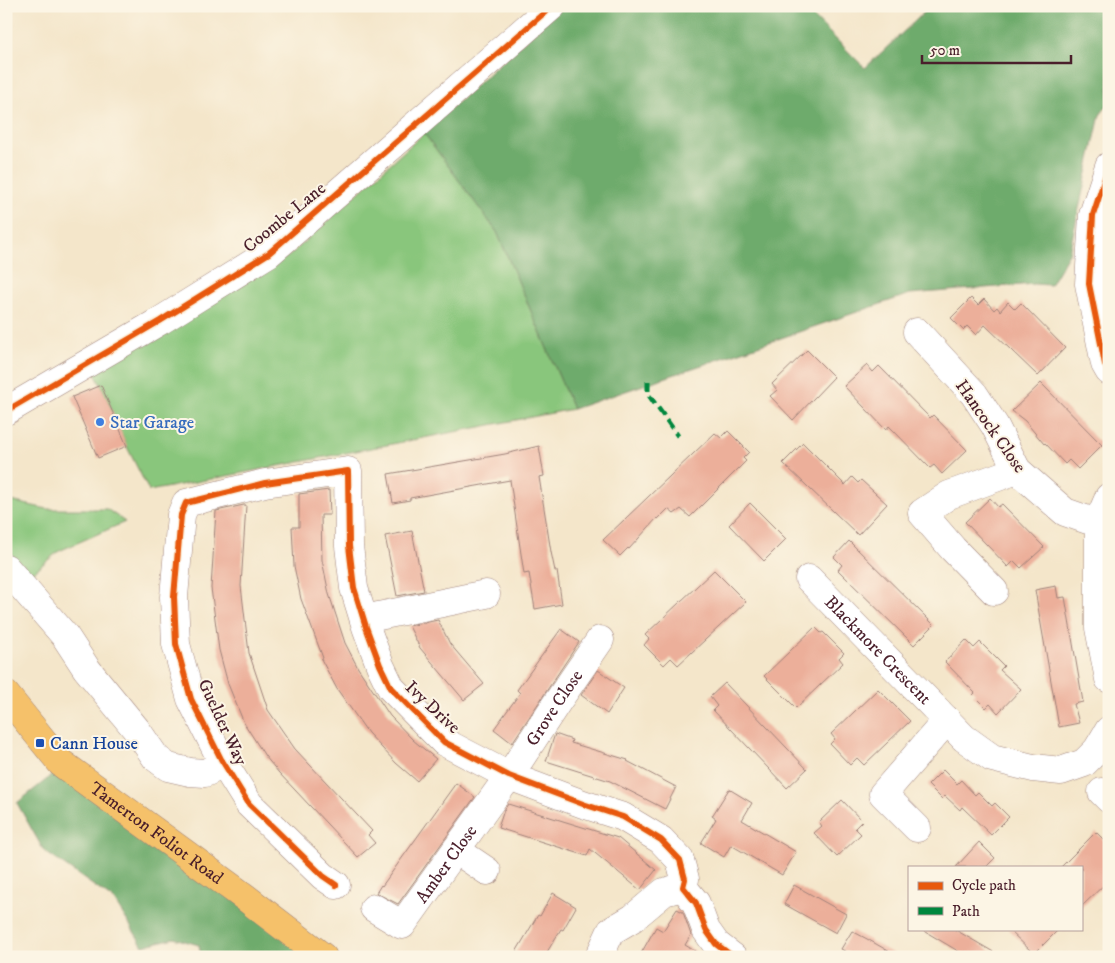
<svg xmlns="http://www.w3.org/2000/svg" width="1115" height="963" font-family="'IM FELL DW Pica',serif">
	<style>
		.green { fill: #89c67c; stroke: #6a7254 }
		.forest { fill: #6eab6c; stroke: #5c654c }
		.building { fill: #ecaf9a }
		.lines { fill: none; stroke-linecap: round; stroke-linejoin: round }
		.minor-casing { stroke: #9f827a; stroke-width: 29 }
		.major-casing { stroke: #9f827a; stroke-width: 29 }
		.minor { stroke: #fff; stroke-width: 28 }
		.major { stroke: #f5c16b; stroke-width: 28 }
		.quiet { stroke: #00873e; stroke-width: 5; stroke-dasharray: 10 5; stroke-linecap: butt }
		.cycleway-casing { stroke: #fcf5e5; stroke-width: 9 }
		.cycleway { stroke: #e8590c; stroke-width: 6 }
		.shop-dot { fill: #3f7fe0; stroke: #fcf5e5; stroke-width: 2 }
		.transit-dot { fill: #1a4fb4; stroke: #fcf5e5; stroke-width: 2 }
		.labels { text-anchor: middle; stroke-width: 4; stroke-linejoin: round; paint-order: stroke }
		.street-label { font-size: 18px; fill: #4a1f2b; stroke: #fcf5e5 }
		.shop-label { font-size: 18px; fill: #366cbe; stroke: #fcf5e5; text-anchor: start }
		.transit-label { font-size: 18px; fill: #164399; stroke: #fcf5e5; text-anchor: start }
	</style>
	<rect width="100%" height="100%" fill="#fcf5e5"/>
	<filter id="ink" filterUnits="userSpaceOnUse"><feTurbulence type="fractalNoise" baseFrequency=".02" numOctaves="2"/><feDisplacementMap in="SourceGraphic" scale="10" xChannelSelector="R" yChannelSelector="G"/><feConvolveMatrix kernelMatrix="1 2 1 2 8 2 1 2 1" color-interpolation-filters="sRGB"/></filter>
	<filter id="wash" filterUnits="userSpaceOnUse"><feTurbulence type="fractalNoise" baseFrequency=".0096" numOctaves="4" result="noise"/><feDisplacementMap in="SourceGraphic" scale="20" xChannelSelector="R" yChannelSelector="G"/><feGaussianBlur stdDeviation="1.12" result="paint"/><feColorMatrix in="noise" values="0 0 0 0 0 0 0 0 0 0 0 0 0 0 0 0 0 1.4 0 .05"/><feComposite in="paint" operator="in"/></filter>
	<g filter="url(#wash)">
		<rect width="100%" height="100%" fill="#f4e6ca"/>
		<g class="green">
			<polygon points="424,133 497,232 573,409 149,491 127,447 101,385 93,370 290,255"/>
			<polygon points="6,500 47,509 107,509 125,522 59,551 32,573 6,551"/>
		</g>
		<g class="forest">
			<polygon points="562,6 803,6 865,68 931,6 1109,6 1109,103 1100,115 1069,253 1050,285 1034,284 910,294 573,409 497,232 424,133"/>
			<polygon points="61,768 312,957 201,957 199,945 174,938 143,946 114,900 44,851 17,803"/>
		</g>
		<g id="blocks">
			<g class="building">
				<polygon points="971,298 978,305 984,299 994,310 997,307 1000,311 1008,302 1015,309 1021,303 1065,348 1038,376 985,325 976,335 967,326 963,330 951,318"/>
				<polygon points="807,350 834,377 793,420 770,396 777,390 772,384"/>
				<polygon points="867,365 873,372 879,366 930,418 933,415 967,450 942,474 934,465 930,468 889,426 886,430 844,386"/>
				<polygon points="1041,383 1102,445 1078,469 1069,460 1065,464 1045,443 1044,444 1025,421 1012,411"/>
				<polygon points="101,385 127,446 98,458 72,397"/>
				<polygon points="728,431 749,452 743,458 746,461 690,517 681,509 674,514 668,509 658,519 657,518 629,549 628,548 620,556 603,540 715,433 721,438"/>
				<polygon points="803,443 845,485 852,477 858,483 861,480 887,504 858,535 783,463"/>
				<polygon points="539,446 544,476 539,477 551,552 555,571 557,571 562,604 535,609 529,573 524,574 510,480 410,498 410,500 393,503 388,474 505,454"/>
				<polygon points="329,490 330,515 321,515 322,560 329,594 345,643 358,668 390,716 413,740 436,759 417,781 396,763 368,733 337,689 321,659 323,658 301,599 294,566 292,527 299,527 299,494"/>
				<polygon points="990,498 998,507 1002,504 1044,547 1021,568 1014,561 1008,567 965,522"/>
				<polygon points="750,503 786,539 764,561 729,525"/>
				<polygon points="244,505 246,505 241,586 249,653 268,710 295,749 372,831 368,835 375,843 358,857 279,773 265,756 244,723 228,684 219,650 211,588 216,511"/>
				<polygon points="412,531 424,591 397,596 385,536"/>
				<polygon points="849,541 934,625 914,645 838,570 842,565 834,557"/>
				<polygon points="714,570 746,602 678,665 671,658 664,665 644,645 649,639 645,635"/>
				<polygon points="1056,586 1058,598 1065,597 1083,702 1074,704 1079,723 1059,727 1035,590"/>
				<polygon points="438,620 450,644 484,684 464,700 420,648 409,626"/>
				<polygon points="815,627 821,633 823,632 844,653 839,658 843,663 796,708 764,676"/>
				<polygon points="561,629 579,642 512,743 494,729 520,693 517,690"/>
				<polygon points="966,640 974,648 980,642 1004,666 1000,670 1021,689 998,713 990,704 986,708 973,695 975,693 945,662"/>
				<polygon points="598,670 624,688 607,714 581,695"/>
				<polygon points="725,683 807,769 787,788 713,710 717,706 710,697"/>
				<polygon points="878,689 910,721 864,765 857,758 850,765 830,744 835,739 831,734"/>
				<polygon points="555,734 572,740 571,743 628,760 627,761 676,787 665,809 610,781 546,761"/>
				<polygon points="943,770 957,784 961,780 975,795 978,792 992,806 995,803 1009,817 991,835 962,807 960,810 945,796 942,799 928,785"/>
				<polygon points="456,783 475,797 398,904 376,893 381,885 382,886"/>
				<polygon points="729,789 752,803 742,820 796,852 782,875 731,845 724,857 701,843 716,819 712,816"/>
				<polygon points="842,800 862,821 855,828 861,834 837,857 814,833 822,826 819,822"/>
				<polygon points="508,804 618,838 656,870 640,890 590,849 587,856 498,828 504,810"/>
				<polygon points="1096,832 1109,845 1109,880 1081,907 1081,867 1061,867"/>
				<polygon points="979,842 995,858 986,867 956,867"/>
				<polygon points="794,885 846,914 836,933 784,904"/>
				<polygon points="553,893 576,907 563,930 561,929 544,957 513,957 538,915 540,916"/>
				<polygon points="677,909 683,912 691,935 685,945 705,957 639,957 656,927 663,931"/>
				<polygon points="921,929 954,929 1002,957 968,957"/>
				<polygon points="1008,929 1059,929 1034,954"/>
				<polygon points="852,931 869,940 899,957 855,957 841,949"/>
			</g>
		</g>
	</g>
	<g filter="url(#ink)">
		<use href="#blocks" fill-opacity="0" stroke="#9f827a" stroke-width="1"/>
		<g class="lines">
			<defs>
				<g id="minor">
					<polyline points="1109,166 1093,215 1089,284 1105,364 1109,371"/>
					<polyline points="917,332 974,394 995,426 1017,470 1065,512 1088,520 1099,520"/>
					<polyline points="6,411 160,321 269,253 552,6"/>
					<polyline points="1109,497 1099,520 1099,628 1109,679"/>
					<polyline points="6,568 65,636 86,668 136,729 156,758 168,767 190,772 205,773 224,764"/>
					<path id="s1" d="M809,579l155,159 28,20 41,10 28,3 23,-8 13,-13 12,-20"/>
					<polyline points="994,591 953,549 922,513 949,495 1017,470"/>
					<polyline points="364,619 486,594"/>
					<polyline points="1102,792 1109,799"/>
					<polyline points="917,828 883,794 947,720"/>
					<polyline points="456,850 487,871"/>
					<polyline points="336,885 323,876 249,804 221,759 191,699 176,644 174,597 181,515 186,503 265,483 348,471 349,546 354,588 366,627 380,665 391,688 444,742 509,776 583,804 623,817 661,840 680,860 685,879 683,887 696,903 706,930 716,944 733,957"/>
					<path id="s2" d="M374,908l28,17 107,-149 49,-75 42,-61"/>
					<polyline points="599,957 611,931 633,918 664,892 683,887"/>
				</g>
				<g id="major">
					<path id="s3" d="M6,695l55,68 185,135 77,59"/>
				</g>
			</defs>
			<use href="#minor" class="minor-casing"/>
			<use href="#major" class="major-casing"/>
			<use href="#minor" class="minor"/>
			<use href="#major" class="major"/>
			<polyline class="quiet" points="648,381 648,394 678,436"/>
			<defs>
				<g id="cycleway">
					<polyline points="1109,166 1093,215 1089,284 1105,364 1109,371"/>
					<polyline points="6,411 160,321 269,253 552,6"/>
					<polyline points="336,885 323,876 249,804 221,759 191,699 176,644 174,597 181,515 186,503 265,483 348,471 349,546 354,588 366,627 380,665 391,688 444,742 509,776 583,804 623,817 661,840 680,860 685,879 683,887 696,903 706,930 716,944 733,957"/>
				</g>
			</defs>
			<use href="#cycleway" class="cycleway-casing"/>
			<use href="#cycleway" class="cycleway"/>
		</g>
	</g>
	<circle class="shop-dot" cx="100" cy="422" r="5"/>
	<rect class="transit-dot" x="35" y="738" width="10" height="10" rx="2.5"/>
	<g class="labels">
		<g class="street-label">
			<text transform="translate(284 217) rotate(-39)" y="6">Coombe Lane</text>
			<text transform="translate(991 426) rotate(55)" y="6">Hancock Close</text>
			<text dy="6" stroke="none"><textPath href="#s1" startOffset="99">Blackmore Crescent</textPath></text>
			<text transform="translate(433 707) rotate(43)" y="6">Ivy Drive</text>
			<text dy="6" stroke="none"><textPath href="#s2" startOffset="298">Grove Close</textPath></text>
			<text transform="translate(223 722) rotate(65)" y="6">Guelder Way</text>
			<text dy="6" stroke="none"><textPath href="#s3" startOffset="206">Tamerton Foliot Road</textPath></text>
			<text dy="6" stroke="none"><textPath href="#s2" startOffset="108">Amber Close</textPath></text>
		</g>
		<g class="shop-label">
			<text x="110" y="428">Star Garage</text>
		</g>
		<g class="transit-label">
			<text x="50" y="749">Cann House</text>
		</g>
	</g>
	<rect width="1115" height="963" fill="none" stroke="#fcf5e5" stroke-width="25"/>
	<rect x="908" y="866" width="175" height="65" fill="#fcf5e5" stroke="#b59f9b"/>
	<rect x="918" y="882" width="25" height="8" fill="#e8590c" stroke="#b59f9b"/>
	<text x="952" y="890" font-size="15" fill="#4a1f2b">Cycle path</text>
	<rect x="918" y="907" width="25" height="8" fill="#00873e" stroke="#b59f9b"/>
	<text x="952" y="916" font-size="15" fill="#4a1f2b">Path</text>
	<path d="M922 55v8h149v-8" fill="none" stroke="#4a1f2b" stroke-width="2.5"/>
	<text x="930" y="55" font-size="15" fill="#4a1f2b" stroke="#fcf5e5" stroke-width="4" paint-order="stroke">50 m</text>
</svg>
